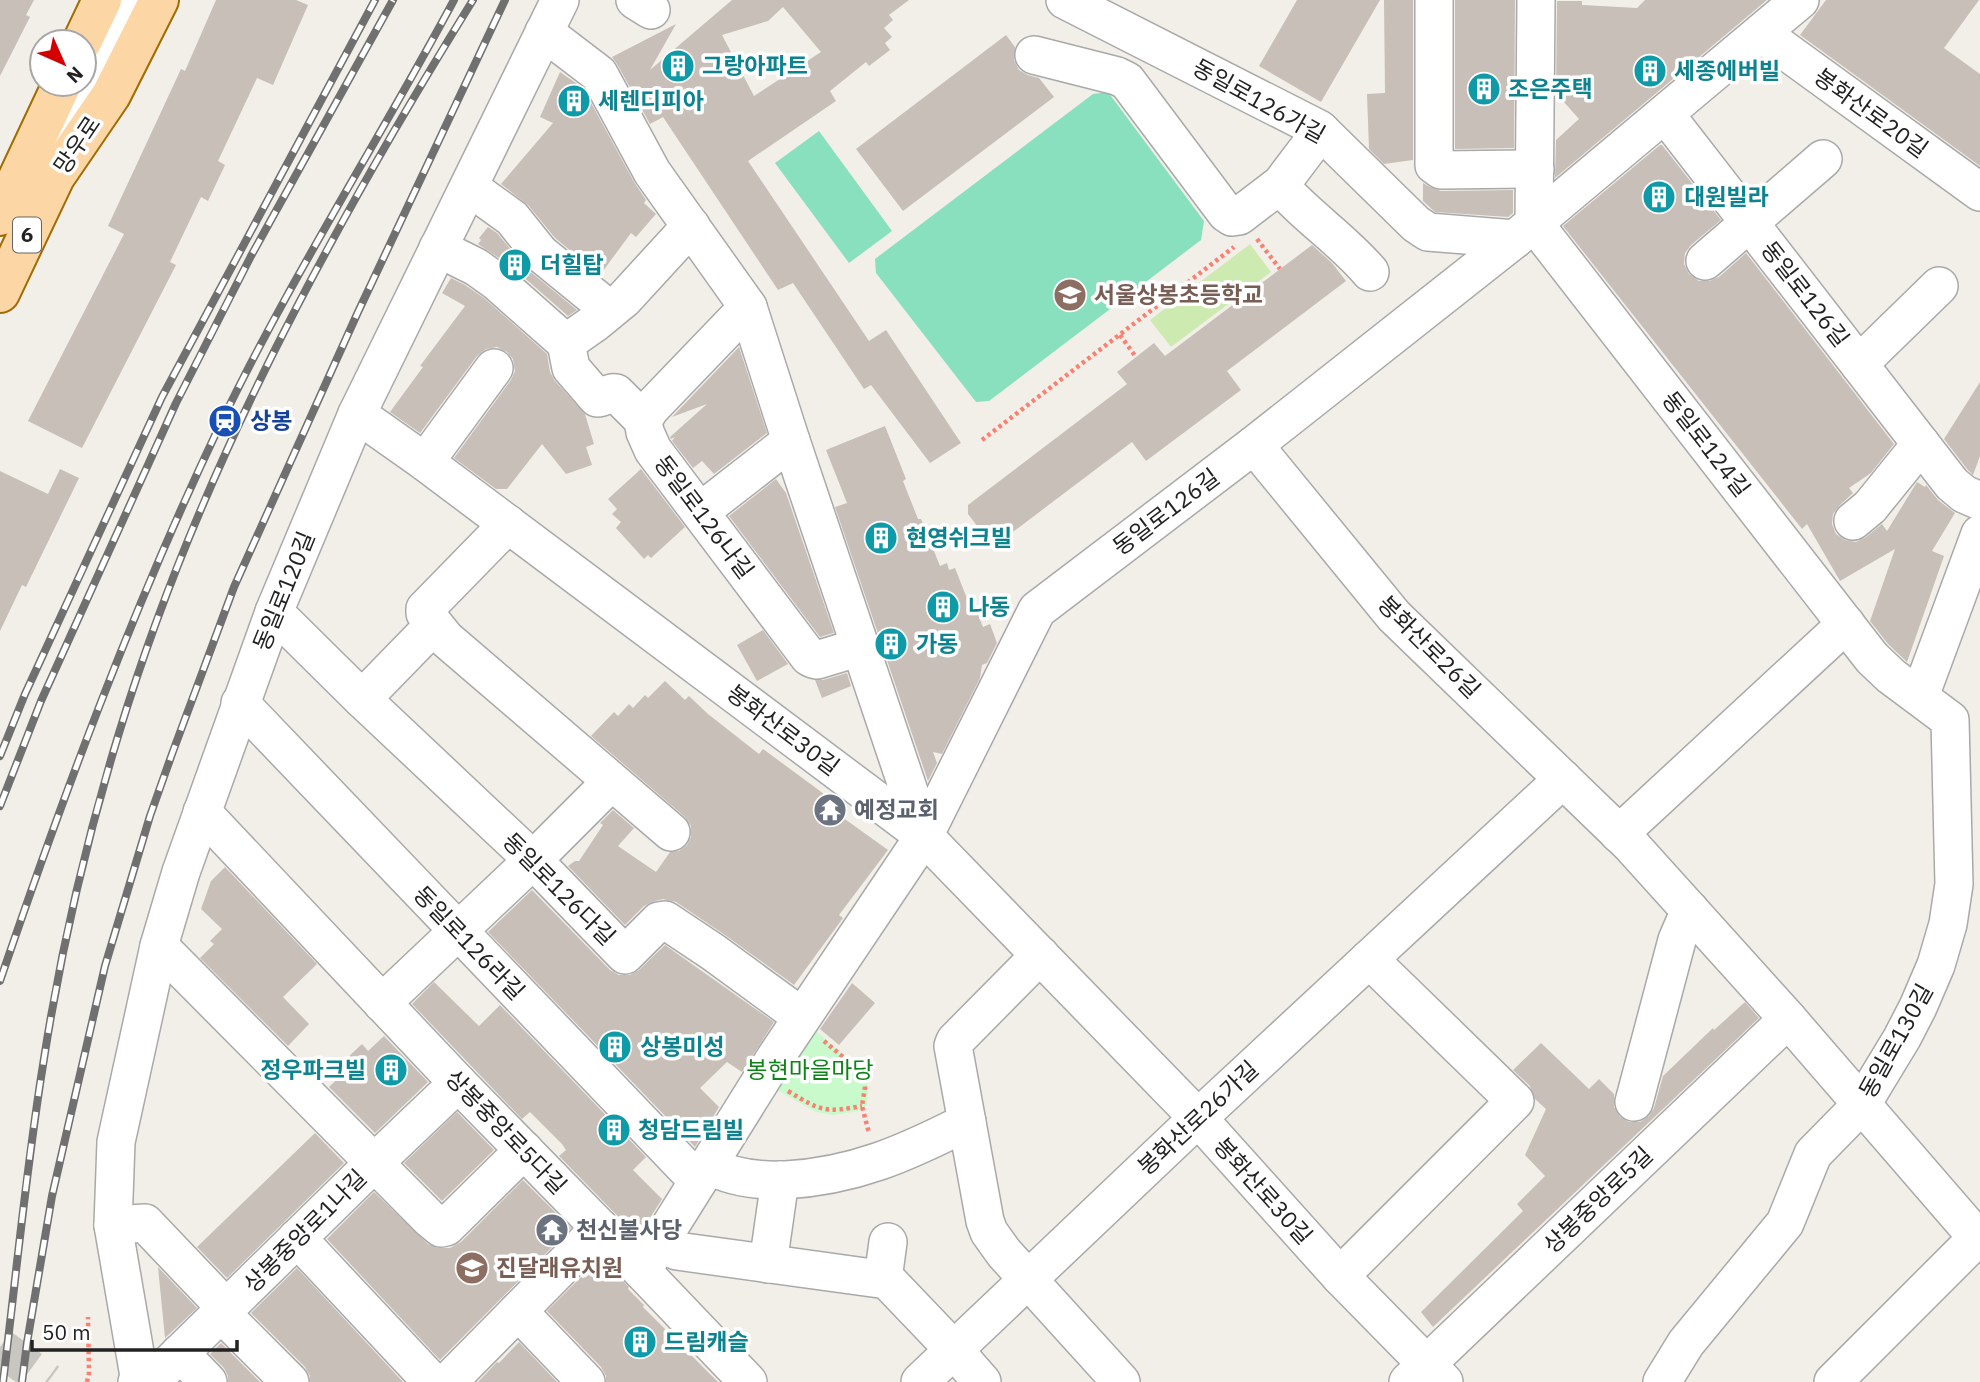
<svg xmlns="http://www.w3.org/2000/svg" width="1980" height="1382" font-family="'IBM Plex Sans','Noto Sans KR',sans-serif">
	<style>
		.grass { fill: #cdebb0 }
		.park { fill: #c8facc }
		.pitch { fill: #88e0be }
		.building { fill: #c7bfb8; fill-rule: evenodd }
		.lines { fill: none; stroke-linecap: round; stroke-linejoin: round }
		.major-tunnel { stroke: #c8c6c1; stroke-width: 38; stroke-dasharray: 38 19; stroke-linecap: butt }
		.minor-casing { stroke: #a9a9a9; stroke-width: 40 }
		.major-casing { stroke: #a06b00; stroke-width: 42 }
		.path { stroke: #fa8072; stroke-width: 4.5; stroke-dasharray: 3.5 3.5; stroke-linecap: butt }
		.minor { stroke: #fff; stroke-width: 37 }
		.major { stroke: #fcd6a4; stroke-width: 38 }
		.rail-casing { stroke: #707070; stroke-width: 8 }
		.rail { stroke: #fff; stroke-width: 5; stroke-dasharray: 16; stroke-linecap: butt }
		.labels { text-anchor: middle; stroke-width: 7; stroke-linejoin: round; paint-order: stroke }
		.shield { fill: #fff; stroke: #646464; stroke-width: 2 }
		.shield-label { font-size: 21px; font-weight: bold; fill: #222 }
		.culture-label { font-size: 23px; font-weight: bold; fill: #0d838f; stroke: #fff; text-anchor: start }
		.street-label { font-size: 23px; fill: #222; stroke: #fff }
		.education-label { font-size: 23px; font-weight: bold; fill: #785e54; stroke: #fff; text-anchor: start }
		.transit-label { font-size: 23px; font-weight: bold; fill: #164399; stroke: #fff; text-anchor: start }
		.worship-label { font-size: 23px; font-weight: bold; fill: #5b616d; stroke: #fff; text-anchor: start }
		.park-label { font-size: 23px; fill: #0c8416; stroke: #fff }
	</style>
	<rect width="100%" height="100%" fill="#f2efe9"/>
	<polygon class="grass" points="1250,244 1271,272 1171,347 1150,320"/>
	<path class="park" d="M803,1020l59,51c8,11 6,19 5,33l-9,7 -24,4 -18,-3 -53,-30z"/>
	<g class="pitch">
		<polygon points="1108,92 1204,221 1201,240 989,401 976,402 876,273 875,259 1093,94"/>
		<polygon points="819,131 892,231 849,263 775,163"/>
	</g>
	<g class="building">
		<polygon points="0,0 34,0 26,15 30,17 0,76"/>
		<polygon points="216,0 296,0 308,5 273,85 257,78 218,161 225,165 208,201 201,197 170,262 176,265 82,448 28,421 124,234 108,226 181,69 185,71"/>
		<path d="M732,0h177l-20,15 4,5 -9,8 8,9 -7,6 5,7 -21,16 -3,-4 -36,29 6,10 -88,60 121,180 17,-11 75,113 -31,20 -59,-78 -7,4 -71,-106 -15,7 -115,-173 -13,7 -33,-60 -5,-7 64,-33 -26,46zM783,7l38,45 -67,44 -32,-61 46,-14z"/>
		<polygon points="1297,0 1380,0 1321,102 1259,66"/>
		<polygon points="1384,0 1413,0 1413,160 1384,164 1369,149 1367,94 1385,93"/>
		<polygon points="1455,0 1515,0 1514,148 1455,149"/>
		<polygon points="1645,0 1767,0 1555,178 1556,140 1579,119 1556,93 1557,1 1582,1 1582,5 1637,8"/>
		<polygon points="1826,0 1979,0 1944,48 1980,74 1980,166 1800,35"/>
		<polygon points="1006,35 1015,47 1014,60 1019,70 1028,75 1039,78 1054,97 903,211 856,149"/>
		<polygon points="560,72 583,88 634,182 646,200 644,203 656,214 636,237 631,233 600,275 555,238 528,205 501,184 553,123 540,117"/>
		<polygon points="1660,145 1662,145 1721,220 1691,245 1685,253 1684,264 1689,274 1699,281 1710,281 1719,277 1746,253 1894,444 1871,473 1849,488 1853,493 1840,505 1833,514 1832,524 1836,534 1845,540 1856,542 1866,537 1882,524 1887,531 1917,482 1925,487 1926,485 1938,500 1955,513 1932,551 1944,556 1907,662 1888,644 1870,621 1895,549 1840,581 1807,524 1802,529 1563,226"/>
		<polygon points="1423,183 1430,187 1441,191 1513,190 1513,213 1508,217 1435,212 1423,201"/>
		<polygon points="488,227 497,233 527,269 577,310 568,316 511,266 478,244 481,240 479,238"/>
		<polygon points="1312,245 1332,263 1346,281 1227,371 1241,390 1146,461 1132,442 993,547 968,514 968,505 1127,384 1117,372 1154,343 1165,356"/>
		<polygon points="451,278 465,285 484,298 547,354 550,372 555,381 585,414 594,444 586,447 592,465 566,474 542,444 507,489 496,489 454,458 511,380 515,371 513,359 507,352 497,347 486,349 477,356 420,433 390,412 423,367 420,366 465,306 442,293"/>
		<polygon points="739,347 767,433 714,474 702,461 693,468 672,441 675,437 671,439 670,437 707,404 672,417"/>
		<polygon points="1980,382 1980,456 1973,475 1967,469 1944,439"/>
		<polygon points="885,426 906,479 903,481 918,519 921,519 940,566 947,563 949,570 955,568 966,596 970,595 983,627 990,624 997,643 987,663 982,665 980,678 942,754 933,752 937,763 928,781 835,507 847,503 826,450"/>
		<polygon points="60,469 79,478 26,587 22,585 0,631 0,471 48,494"/>
		<polygon points="641,469 685,527 651,558 648,555 644,559 616,528 621,522 612,514 617,509 608,499"/>
		<polygon points="776,479 786,493 834,633 820,637 729,516"/>
		<polygon points="763,630 788,664 757,681 737,645"/>
		<polygon points="847,673 851,686 822,698 815,680 823,680"/>
		<polygon points="665,681 685,700 689,696 708,714 759,754 763,749 820,791 846,812 842,817 888,850 839,915 843,918 794,985 725,935 676,902 663,899 655,901 644,906 625,925 568,866 575,861 579,861 603,825 600,823 613,810 634,828 618,846 656,872 670,852 679,851 687,845 691,837 691,826 685,817 591,736 614,712 618,716 629,704 633,708 645,695 648,698"/>
		<polygon points="225,867 317,964 283,997 309,1024 288,1046 200,958 214,944 210,941 222,929 201,909 211,881"/>
		<polygon points="532,890 610,970 619,975 630,975 639,970 665,945 774,1022 742,1072 727,1062 700,1088 719,1107 695,1147 488,932"/>
		<polygon points="434,982 479,1026 500,1005 646,1157 633,1170 662,1199 638,1237 559,1156 566,1150 562,1144 530,1112 522,1119 412,1004"/>
		<polygon points="852,983 875,1003 839,1045 820,1029"/>
		<polygon points="1745,1002 1759,1018 1433,1327 1421,1312 1523,1211 1517,1204 1545,1176 1525,1155 1546,1109 1535,1099 1530,1086 1513,1070 1541,1043 1589,1089 1599,1079 1614,1094 1614,1107 1620,1117 1629,1122 1640,1122 1649,1116 1654,1108 1663,1076 1713,1028 1714,1030"/>
		<polygon points="384,1036 428,1082 375,1133 329,1087 352,1065 346,1059 362,1044 368,1051"/>
		<polygon points="457,1112 494,1150 442,1201 404,1163"/>
		<polygon points="315,1133 344,1163 227,1278 197,1247"/>
		<polygon points="523,1180 571,1228 440,1360 327,1239 374,1192 428,1244 437,1248 450,1248 461,1242"/>
		<polygon points="600,1258 629,1287 628,1289 644,1305 643,1307 718,1382 606,1382 606,1376 601,1367 547,1311"/>
		<polygon points="158,1267 197,1308 165,1338"/>
		<polygon points="297,1268 403,1382 310,1382 310,1376 305,1367 251,1313"/>
		<polygon points="519,1342 557,1382 478,1382 497,1362 499,1363"/>
		<polygon points="221,1343 260,1382 228,1382 228,1376 224,1368 210,1354"/>
	</g>
	<g class="lines">
		<polyline class="major-tunnel" points="0,1347 48,1382"/>
		<defs>
			<g id="minor">
				<polyline points="635,0 651,10"/>
				<polyline points="1065,0 1319,129 1416,224 1428,232 1515,239"/>
				<polyline points="1434,0 1434,165 1441,170 1535,169"/>
				<polyline points="1536,0 1534,223 1872,658 1891,676 1950,720 1954,884 1948,924 1936,965 1918,1007 1902,1038 1862,1104 1813,1154 1785,1223 1686,1343 1662,1382"/>
				<polyline points="544,32 599,74 652,172 748,307 791,441 924,836"/>
				<polyline points="1761,33 1980,192"/>
				<polyline points="1034,55 1117,76 1127,81 1226,213 1232,217 1239,216 1281,184 1321,131"/>
				<polyline points="1665,114 1952,484 1964,494 1980,501"/>
				<path d="M59,162c18,-56 41,-109 66,-162"/>
				<path d="M1280,186c27,31 63,54 90,86"/>
				<polyline points="469,187 512,218 540,253 610,310"/>
				<polyline points="438,248 476,267 497,282 566,343"/>
				<polyline points="1705,261 1823,159"/>
				<polyline points="748,307 650,409 643,420 645,432 653,450 809,657 813,659 817,660 860,647"/>
				<polyline points="566,343 596,322 624,299 691,226"/>
				<path d="M566,343l5,25 26,30c8,0 12,-7 19,-5l27,27"/>
				<polyline points="1859,364 1939,286"/>
				<polyline points="357,414 425,462 924,836 1198,1118 1340,1276 1444,1382"/>
				<polyline points="1254,445 1394,616 1631,845 1788,1019 1980,1241"/>
				<polyline points="425,462 494,368"/>
				<polyline points="701,511 791,441"/>
				<polyline points="1853,521 1870,507 1921,444"/>
				<polyline points="508,524 425,609 425,613 446,639 671,832"/>
				<polyline points="274,612 362,699 533,860 625,955 659,921 665,920 713,952 802,1017"/>
				<polyline points="1920,696 1980,534"/>
				<polyline points="362,699 434,625"/>
				<polyline points="240,703 698,1181"/>
				<polyline points="202,812 458,1083 642,1271 748,1382"/>
				<polyline points="1619,834 1846,624"/>
				<polyline points="159,946 430,1219 441,1228 446,1227 524,1150"/>
				<polyline points="1040,955 955,1041 953,1046 985,1221 989,1232 1004,1253 1121,1382"/>
				<polyline points="382,1003 533,860 611,782"/>
				<polyline points="1634,1102 1677,940 1690,910"/>
				<path d="M708,1165c24,13 50,16 77,15 70,-4 121,-27 182,-58"/>
				<polyline points="113,1225 145,1223 226,1308"/>
				<polyline points="297,1238 432,1382"/>
				<polyline points="660,1241 677,1251 887,1280 954,1350 982,1382"/>
				<polyline points="768,1264 780,1180"/>
				<polyline points="642,1271 775,1058 924,836 1037,610 1254,445 1515,239 1800,0"/>
				<polyline points="1340,1276 1515,1101 1369,959"/>
				<polyline points="883,1279 888,1242"/>
				<polyline points="518,1311 586,1382"/>
				<polyline points="221,1313 290,1382"/>
				<polyline points="180,1353 208,1382"/>
				<polyline points="139,1376 165,1368 374,1163 458,1083"/>
				<polyline points="137,1382 139,1376 113,1225 116,1142 159,946 181,872 274,612 357,414 560,0"/>
				<polyline points="448,1382 600,1228"/>
				<polyline points="920,1382 1198,1118 1563,779"/>
				<polyline points="1408,1382 1788,1019"/>
				<polyline points="1833,1382 1977,1238"/>
			</g>
			<g id="major">
				<polyline points="82,42 102,0"/>
				<polyline points="0,216 62,84"/>
				<polyline points="0,293 55,177 111,95 159,0"/>
			</g>
		</defs>
		<use href="#minor" class="minor-casing"/>
		<use href="#major" class="major-casing"/>
		<g class="path">
			<polyline points="1257,239 1280,269"/>
			<polyline points="1120,335 1136,357"/>
			<polyline points="982,440 1234,247"/>
			<polyline points="824,1041 856,1068 864,1079 865,1087 862,1106 869,1133"/>
			<path d="M788,1091c33,20 36,22 74,15"/>
			<polyline points="87,1382 89,1373 88,1317"/>
		</g>
		<use href="#minor" class="minor"/>
		<use href="#major" class="major"/>
		<defs>
			<g id="rail">
				<polyline points="0,756 25,694 162,397 375,0"/>
				<polyline points="0,806 41,701 176,403 251,256 393,0"/>
				<path d="M0,981c64,-188 133,-373 218,-552 70,-147 159,-285 236,-429"/>
				<path d="M3,1382c13,-105 23,-212 40,-317 17,-111 43,-224 76,-332 79,-260 211,-502 354,-733"/>
				<polyline points="22,1382 27,1343 52,1196 105,966 150,816 172,754 234,587 358,312 505,0"/>
			</g>
		</defs>
		<use href="#rail" class="rail-casing"/>
		<use href="#rail" class="rail"/>
	</g>
	<defs>
		<symbol id="building-disc" viewBox="-11 -11 22 22"><circle r="9.5" fill="#0f9aa8" stroke="#fff"/><path d="M-4-6H4V6H1V3H-1V6H-4ZM-2.5-4.3h1.7v1.8h-1.7ZM.8-4.3h1.7v1.8H.8ZM-2.5-1h1.7V.8h-1.7ZM.8-1h1.7V.8H.8Z" fill="#fff"/></symbol>
		<symbol id="school-disc" viewBox="-11 -11 22 22"><circle r="9.5" fill="#8d6e63" stroke="#fff"/><path d="M0-5L7-2L0 1L-7-2ZM-4 1L0 2.5L4 1V4Q0 6-4 4Z" fill="#fff"/></symbol>
		<symbol id="station-disc" viewBox="-11 -11 22 22"><circle r="9.5" fill="#1a4fb4" stroke="#fff"/><path d="M-3-6H3Q5-6 5-4V2Q5 4 3 4L4.5 6H3L1.5 4h-3L-3 6H-4.5L-3 4Q-5 4-5 2V-4Q-5-6-3-6ZM-3.5-4v3h7v-3ZM-3.5 1v1.5H-2V1ZM2 1v1.5H3.5V1Z" fill="#fff"/></symbol>
		<symbol id="temple-disc" viewBox="-11 -11 22 22"><circle r="9.5" fill="#6b7280" stroke="#fff"/><path d="M0-6L5-2H3V0L6.5 2.5H4V6H1.5V3h-3V6H-4V2.5H-6.5L-3 0V-2H-5Z" fill="#fff"/></symbol>
	</defs>
	<g fill-rule="evenodd">
		<use href="#building-disc" x="659" y="47" width="38" height="38"/>
		<use href="#building-disc" x="1631" y="52" width="38" height="38"/>
		<use href="#building-disc" x="1465" y="70" width="38" height="38"/>
		<use href="#building-disc" x="555" y="82" width="38" height="38"/>
		<use href="#building-disc" x="1640" y="178" width="38" height="38"/>
		<use href="#building-disc" x="496" y="246" width="38" height="38"/>
		<use href="#school-disc" x="1051" y="276" width="38" height="38"/>
		<use href="#station-disc" x="206" y="402" width="38" height="38"/>
		<use href="#building-disc" x="862" y="519" width="38" height="38"/>
		<use href="#building-disc" x="924" y="588" width="38" height="38"/>
		<use href="#building-disc" x="872" y="625" width="38" height="38"/>
		<use href="#temple-disc" x="811" y="791" width="38" height="38"/>
		<use href="#building-disc" x="596" y="1028" width="38" height="38"/>
		<use href="#building-disc" x="372" y="1051" width="38" height="38"/>
		<use href="#building-disc" x="595" y="1111" width="38" height="38"/>
		<use href="#temple-disc" x="533" y="1211" width="38" height="38"/>
		<use href="#school-disc" x="453" y="1249" width="38" height="38"/>
		<use href="#building-disc" x="621" y="1323" width="38" height="38"/>
	</g>
	<g class="labels">
		<rect class="shield" x="13" y="217.5" width="28" height="35" rx="5"/>
		<g class="shield-label">
			<text x="27" y="242">6</text>
		</g>
		<g class="culture-label">
			<text x="702" y="74">그랑아파트</text>
			<text x="1674" y="79">세종에버빌</text>
			<text x="1508" y="97">조은주택</text>
			<text x="598" y="109">세렌디피아</text>
			<text x="1684" y="205">대원빌라</text>
			<text x="540" y="273">더힐탑</text>
			<text x="906" y="546">현영쉬크빌</text>
			<text x="968" y="615">나동</text>
			<text x="916" y="652">가동</text>
			<text x="640" y="1055">상봉미성</text>
			<text x="366" y="1078" text-anchor="end">정우파크빌</text>
			<text x="638" y="1138">청담드림빌</text>
			<text x="664" y="1350">드림캐슬</text>
		</g>
		<g class="street-label">
			<text transform="translate(1259 101) rotate(29)" y="8">동일로126가길</text>
			<text transform="translate(1871 113) rotate(36)" y="8">봉화산로20길</text>
			<text transform="translate(77 145) rotate(-56)" y="8">망우로</text>
			<text transform="translate(1805 294) rotate(52)" y="8">동일로126길</text>
			<text transform="translate(1706 444) rotate(52)" y="8">동일로124길</text>
			<text transform="translate(1166 512) rotate(-37)" y="8">동일로126길</text>
			<text transform="translate(704 517) rotate(53)" y="8">동일로126나길</text>
			<text transform="translate(284 591) rotate(-68)" y="8">동일로120길</text>
			<text transform="translate(1429 647) rotate(45)" y="8">봉화산로26길</text>
			<text transform="translate(783 730) rotate(37)" y="8">봉화산로30길</text>
			<text transform="translate(559 889) rotate(45)" y="8">동일로126다길</text>
			<text transform="translate(469 943) rotate(46)" y="8">동일로126라길</text>
			<text transform="translate(1896 1041) rotate(-61)" y="8">동일로130길</text>
			<text transform="translate(1198 1118) rotate(-43)" y="8">봉화산로26가길</text>
			<text transform="translate(506 1132) rotate(46)" y="8">상봉중앙로5다길</text>
			<text transform="translate(1263 1191) rotate(48)" y="8">봉화산로30길</text>
			<text transform="translate(1598 1200) rotate(-44)" y="8">상봉중앙로5길</text>
			<text transform="translate(305 1231) rotate(-45)" y="8">상봉중앙로1나길</text>
		</g>
		<g class="education-label">
			<text x="1094" y="303">서울상봉초등학교</text>
			<text x="496" y="1276">진달래유치원</text>
		</g>
		<g class="transit-label">
			<text x="250" y="429">상봉</text>
		</g>
		<g class="worship-label">
			<text x="854" y="818">예정교회</text>
			<text x="576" y="1238">천신불사당</text>
		</g>
		<g class="park-label">
			<text x="810" y="1078">봉현마을마당</text>
		</g>
	</g>
	<g transform="translate(63 63) rotate(135)"><circle r="33" fill="#ffffff" stroke="#a7a7a7" stroke-width="2"/>
	<path d="M0-5L12 26L0 18L-12 26Z" fill="#d40000"/>
	<text y="-10" font-size="19" font-weight="bold" text-anchor="middle" fill="#222222">N</text>
	</g>
	<path d="M32 1340v10h205v-10" fill="none" stroke="#222222" stroke-width="3.5"/>
	<text x="42" y="1340" font-size="21" fill="#222222" stroke="#ffffff" stroke-width="5" paint-order="stroke">50 m</text>
</svg>
